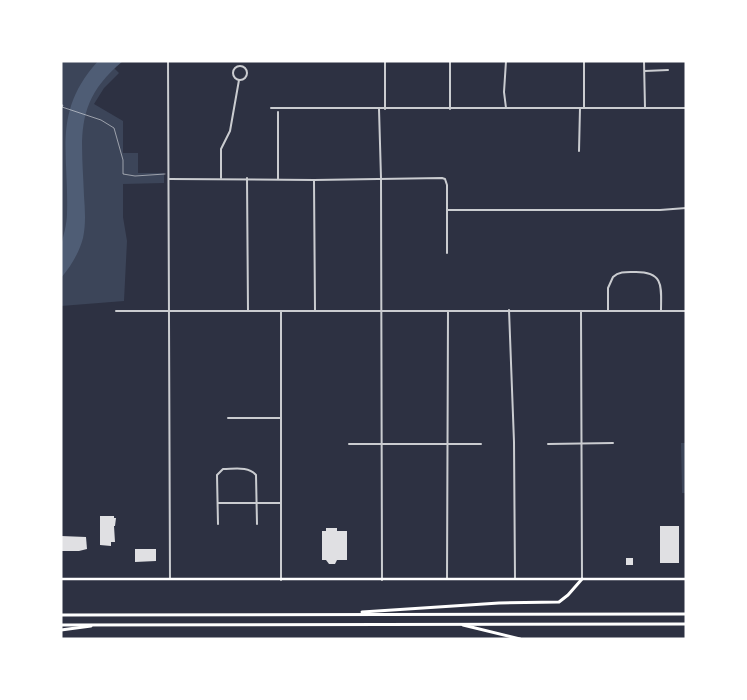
<svg xmlns="http://www.w3.org/2000/svg" width="747" height="700" font-family="Quicksand,sans-serif">
	<style>
		.green { fill: #3c4559 }
		.water { fill: #4f5d75 }
		.building { fill: #e0e0e3 }
		.lines { fill: none; stroke-linecap: round; stroke-linejoin: round }
		.path { stroke: #fff; stroke-width: 0.5 }
		.minor { stroke: #caccd0; stroke-width: 2 }
		.secondary { stroke: #fff; stroke-width: 2.5 }
		.motorway { stroke: #fff; stroke-width: 3 }
	</style>
	<rect width="100%" height="100%" fill="#2d3142"/>
	<g class="green">
		<polygon points="61,61 107,61 119,73 104,88 94,104 123,121 123,153 138,153 138,173 164,173 164,183 123,184 123,217 127,241 124,301 61,306"/>
		<polygon points="681,443 686,443 686,493 682,493"/>
	</g>
	<path class="water" d="M98,61h25c-50,41 -41,77 -39,135 1,14 2,28 -1,42 -4,15 -12,28 -22,40 0,-10 -1,-21 0,-31 2,-11 6,-22 6,-34 2,-61 -15,-101 31,-152z"/>
	<g class="building">
		<polygon points="100,516 114,516 114,518 116,518 115,526 114,526 115,542 111,542 111,546 100,545"/>
		<rect x="660" y="526" width="19" height="37"/>
		<polygon points="326,528 337,528 337,531 347,531 347,560 337,560 335,564 329,564 326,560 322,560 322,531 326,531"/>
		<polygon points="61,536 86,537 87,549 79,551 61,551"/>
		<polygon points="135,549 156,549 156,561 135,562"/>
		<rect x="626" y="558" width="7" height="7"/>
	</g>
	<g class="lines">
		<polyline class="path" points="61,105 63,105 62,107 101,120 114,128 123,160 123,174 135,176 165,174"/>
		<g class="minor">
			<polyline points="168,61 170,579"/>
			<polyline points="385,61 385,109"/>
			<polyline points="450,61 450,109"/>
			<polyline points="506,61 504,92 506,108"/>
			<polyline points="584,61 584,108"/>
			<polyline points="644,61 645,108"/>
			<circle cx="240" cy="73" r="7"/>
			<polyline points="645,71 668,70"/>
			<polyline points="271,108 686,108"/>
			<polyline points="379,109 381,178 382,580"/>
			<polyline points="579,151 580,108"/>
			<polyline points="221,178 221,149 230,131 239,80"/>
			<polyline points="247,178 248,311"/>
			<polyline points="169,179 314,180 442,178 445,179 447,185 447,253"/>
			<polyline points="278,179 278,112"/>
			<polyline points="314,181 315,311"/>
			<polyline points="447,210 660,210 686,208"/>
			<polyline points="509,310 514,442 515,579"/>
			<path d="M608,310v-22l5,-11c6,-6 14,-5 23,-5 29,0 25,16 25,39"/>
			<polyline points="116,311 686,311"/>
			<polyline points="281,311 281,580"/>
			<polyline points="581,312 582,579"/>
			<polyline points="228,418 281,418"/>
			<polyline points="349,444 481,444"/>
			<polyline points="548,444 613,443"/>
			<polyline points="218,503 281,503"/>
			<path d="M218,524l-1,-49 6,-6c12,0 25,-3 33,6l1,49"/>
			<polyline points="447,579 448,311"/>
		</g>
		<polyline class="secondary" points="61,579 686,579"/>
		<g class="motorway">
			<polyline points="362,612 499,603 559,602 568,595 582,579"/>
			<polyline points="61,615 686,614"/>
			<polyline points="61,625 686,624"/>
			<polyline points="463,625 520,639"/>
			<polyline points="61,630 91,626"/>
		</g>
	</g>
	<rect width="747" height="700" fill="none" stroke="#ffffff" stroke-width="125"/>
</svg>
